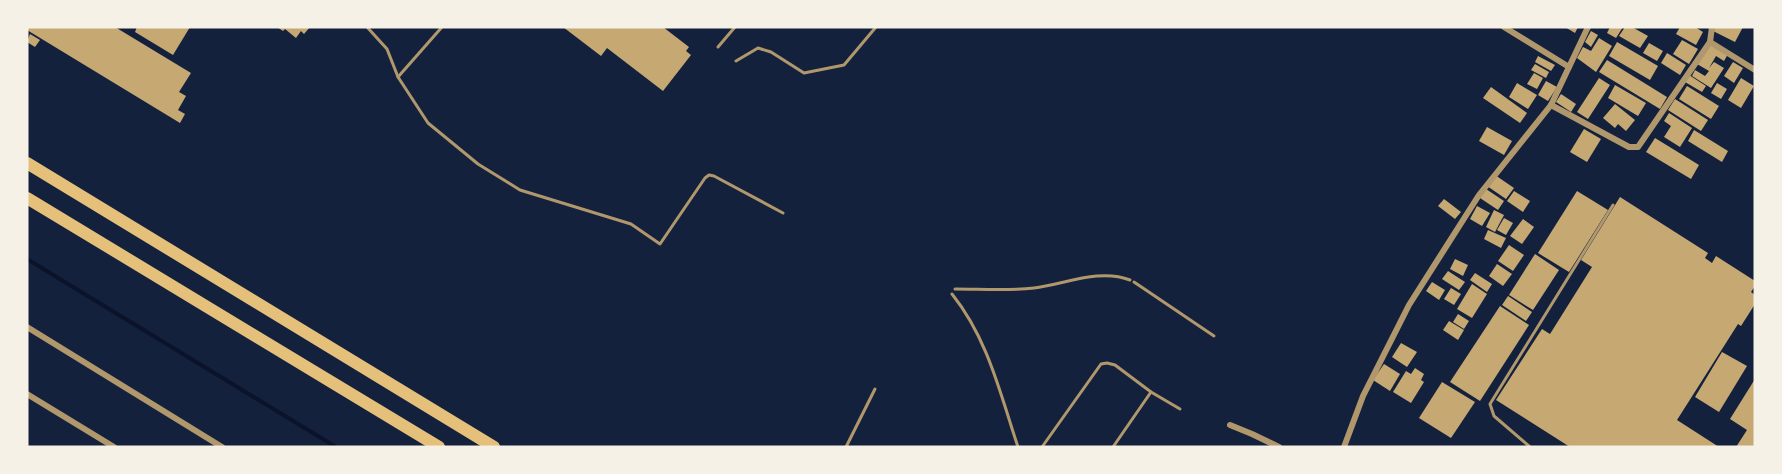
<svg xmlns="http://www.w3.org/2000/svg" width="1782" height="474" font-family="'Varela Round',sans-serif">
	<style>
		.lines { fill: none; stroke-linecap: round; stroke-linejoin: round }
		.stream { stroke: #0b132b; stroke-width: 4 }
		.building { fill: #c6a872 }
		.service { stroke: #b1986c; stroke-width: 3 }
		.minor { stroke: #b1986c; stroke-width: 6 }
		.motorway { stroke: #e5c07b; stroke-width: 12 }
	</style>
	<rect width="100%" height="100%" fill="#14213d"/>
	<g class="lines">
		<polyline class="stream" points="27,259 336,447"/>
	</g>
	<g class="building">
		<polygon points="27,27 115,27 191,73 179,92 186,96 178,110 185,114 180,123 27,30"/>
		<polygon points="137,27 190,27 173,55 135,32"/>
		<polygon points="277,27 310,27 304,34 301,31 296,38 285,29 283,31"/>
		<polygon points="563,27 663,27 689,47 686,51 691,55 663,91 607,48 601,56"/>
		<polygon points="1565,27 1578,27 1575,33"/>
		<polygon points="1610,27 1623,27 1616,38 1607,33"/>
		<polygon points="1625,27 1632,27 1648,36 1640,48 1619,36"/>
		<polygon points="1680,27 1695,27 1703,32 1696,45 1676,34"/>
		<polygon points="1715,27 1743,27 1735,42 1713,31"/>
		<polygon points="1591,31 1598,35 1591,47 1585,42"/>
		<polygon points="30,34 40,40 35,47 27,42"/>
		<polygon points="1599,38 1612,46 1596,72 1577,58 1583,47 1591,51"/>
		<polygon points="1682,40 1698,49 1689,64 1673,54"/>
		<polygon points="1617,42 1658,66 1650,80 1609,56"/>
		<polygon points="1649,43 1663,51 1657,61 1643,53"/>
		<polygon points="1710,43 1728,54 1724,61 1716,56 1709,68 1714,62 1724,68 1711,88 1692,76 1695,70 1705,76 1709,71 1697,64"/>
		<polygon points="1667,53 1686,65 1680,75 1661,63"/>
		<polygon points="1538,56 1555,65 1551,71 1535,62"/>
		<polygon points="1607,60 1667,97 1660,109 1599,72"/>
		<polygon points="1733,62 1743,68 1734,83 1724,76"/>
		<polygon points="1535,64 1549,72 1546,78 1531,70"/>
		<polygon points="1534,73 1543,78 1537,89 1527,84"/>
		<polygon points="1689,75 1706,86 1702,92 1685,82"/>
		<polygon points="1599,78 1610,85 1588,119 1577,112"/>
		<polygon points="1741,78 1754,86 1741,108 1728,100"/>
		<polygon points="1546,81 1557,87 1548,101 1538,95"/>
		<polygon points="1517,83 1537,95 1528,109 1509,97"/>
		<polygon points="1717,83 1727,89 1721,99 1711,93"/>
		<polygon points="1615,85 1646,103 1638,116 1608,98"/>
		<polygon points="1687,86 1719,106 1711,119 1679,99"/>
		<polygon points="1491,87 1527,113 1520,123 1483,98"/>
		<polygon points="1561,94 1576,104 1571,112 1556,102"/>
		<polygon points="1675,99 1708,120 1701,131 1668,110"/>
		<polygon points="1615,104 1635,120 1626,131 1618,124 1615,128 1603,118"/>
		<polygon points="1669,113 1692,128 1680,147 1664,137 1671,126 1664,121"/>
		<polygon points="1487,127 1512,141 1504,155 1479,141"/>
		<polygon points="1584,129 1601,139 1587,162 1570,152"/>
		<polygon points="1694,130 1728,151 1722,162 1688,141"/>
		<polygon points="1655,138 1699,165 1691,179 1646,152"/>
		<polygon points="1495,175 1514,188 1506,199 1487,186"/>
		<polygon points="1486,189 1504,201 1498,210 1480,198"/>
		<polygon points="1514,191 1530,201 1523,212 1507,201"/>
		<polygon points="1577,191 1608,210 1569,272 1538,253"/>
		<polygon points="1620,197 1708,253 1705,258 1712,263 1716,256 1755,281 1755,286 1751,292 1755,295 1755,304 1741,326 1738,324 1677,420 1719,447 1570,447 1496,400 1542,329 1550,334 1592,267 1581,260"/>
		<polygon points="1444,199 1461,212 1455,219 1438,206"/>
		<polygon points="1477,206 1490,213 1482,226 1470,219"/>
		<polygon points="1494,210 1504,215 1495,232 1486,227"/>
		<polygon points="1504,218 1513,223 1506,235 1497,230"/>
		<polygon points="1523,219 1534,227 1522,244 1510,236"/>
		<polygon points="1488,230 1506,238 1501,248 1484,239"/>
		<polygon points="1509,245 1524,255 1513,271 1498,261"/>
		<polygon points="1535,254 1559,270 1533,310 1509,295"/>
		<polygon points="1455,259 1468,265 1463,276 1450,269"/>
		<polygon points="1497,264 1512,274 1503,286 1489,276"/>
		<polygon points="1448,271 1465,282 1459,290 1442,279"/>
		<polygon points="1475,273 1492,284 1487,292 1470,280"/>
		<polygon points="1432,282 1445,290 1439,300 1426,291"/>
		<polygon points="1472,284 1487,294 1472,318 1457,309"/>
		<polygon points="1451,288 1461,294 1454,305 1444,299"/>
		<polygon points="1508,296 1532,312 1526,321 1502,305"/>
		<polygon points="1500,306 1529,325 1480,401 1450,382"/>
		<polygon points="1458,314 1469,321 1464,329 1453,322"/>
		<polygon points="1449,321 1464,330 1458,340 1443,330"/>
		<polygon points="1401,343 1417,352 1407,367 1392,357"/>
		<polygon points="1722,352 1747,366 1719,412 1695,397"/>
		<polygon points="1384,364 1400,374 1390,391 1373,380"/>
		<polygon points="1415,368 1424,374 1421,380 1424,382 1411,403 1393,392 1406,371 1411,374"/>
		<polygon points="1755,379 1755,447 1736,447 1747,430 1730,419"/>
		<polygon points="1442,382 1475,402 1451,438 1419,418"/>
	</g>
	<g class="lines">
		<g class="service">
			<polyline points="367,27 387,49 398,77 428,123 478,164 520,190 631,224 660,244 705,178 709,175 714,176 783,213"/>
			<polyline points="718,47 735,27"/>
			<polyline points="736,61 758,48 771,52 804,73 844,65 876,27"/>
			<polyline points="398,77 442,27"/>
			<polyline points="1134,282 1214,336"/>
			<path d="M955,289c26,0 53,2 79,-1 31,-4 66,-20 96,-8"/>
			<path d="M952,294c36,45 48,99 66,153"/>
			<polyline points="846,447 875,389"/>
			<polyline points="1042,447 1101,364 1107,363 1115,365 1151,392 1180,409"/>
			<polyline points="1113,447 1151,392"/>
			<polyline points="1530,447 1494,416 1490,404 1613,205"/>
		</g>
		<g class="minor">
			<polyline points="1504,27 1569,67"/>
			<polyline points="1710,42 1755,70"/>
			<polyline points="1551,105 1629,147 1638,147 1710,42 1712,27"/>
			<polyline points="27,327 222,447"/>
			<polyline points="27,394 114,447"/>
			<polyline points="1230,425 1252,434 1279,447"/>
			<polyline points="1344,447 1363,396 1409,305 1479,195 1551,105 1588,27"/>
		</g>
		<g class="motorway">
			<polyline points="27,163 494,447"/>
			<polyline points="27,198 439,447"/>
		</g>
	</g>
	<rect width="1782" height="474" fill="none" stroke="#f6f1e7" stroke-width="57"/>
</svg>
